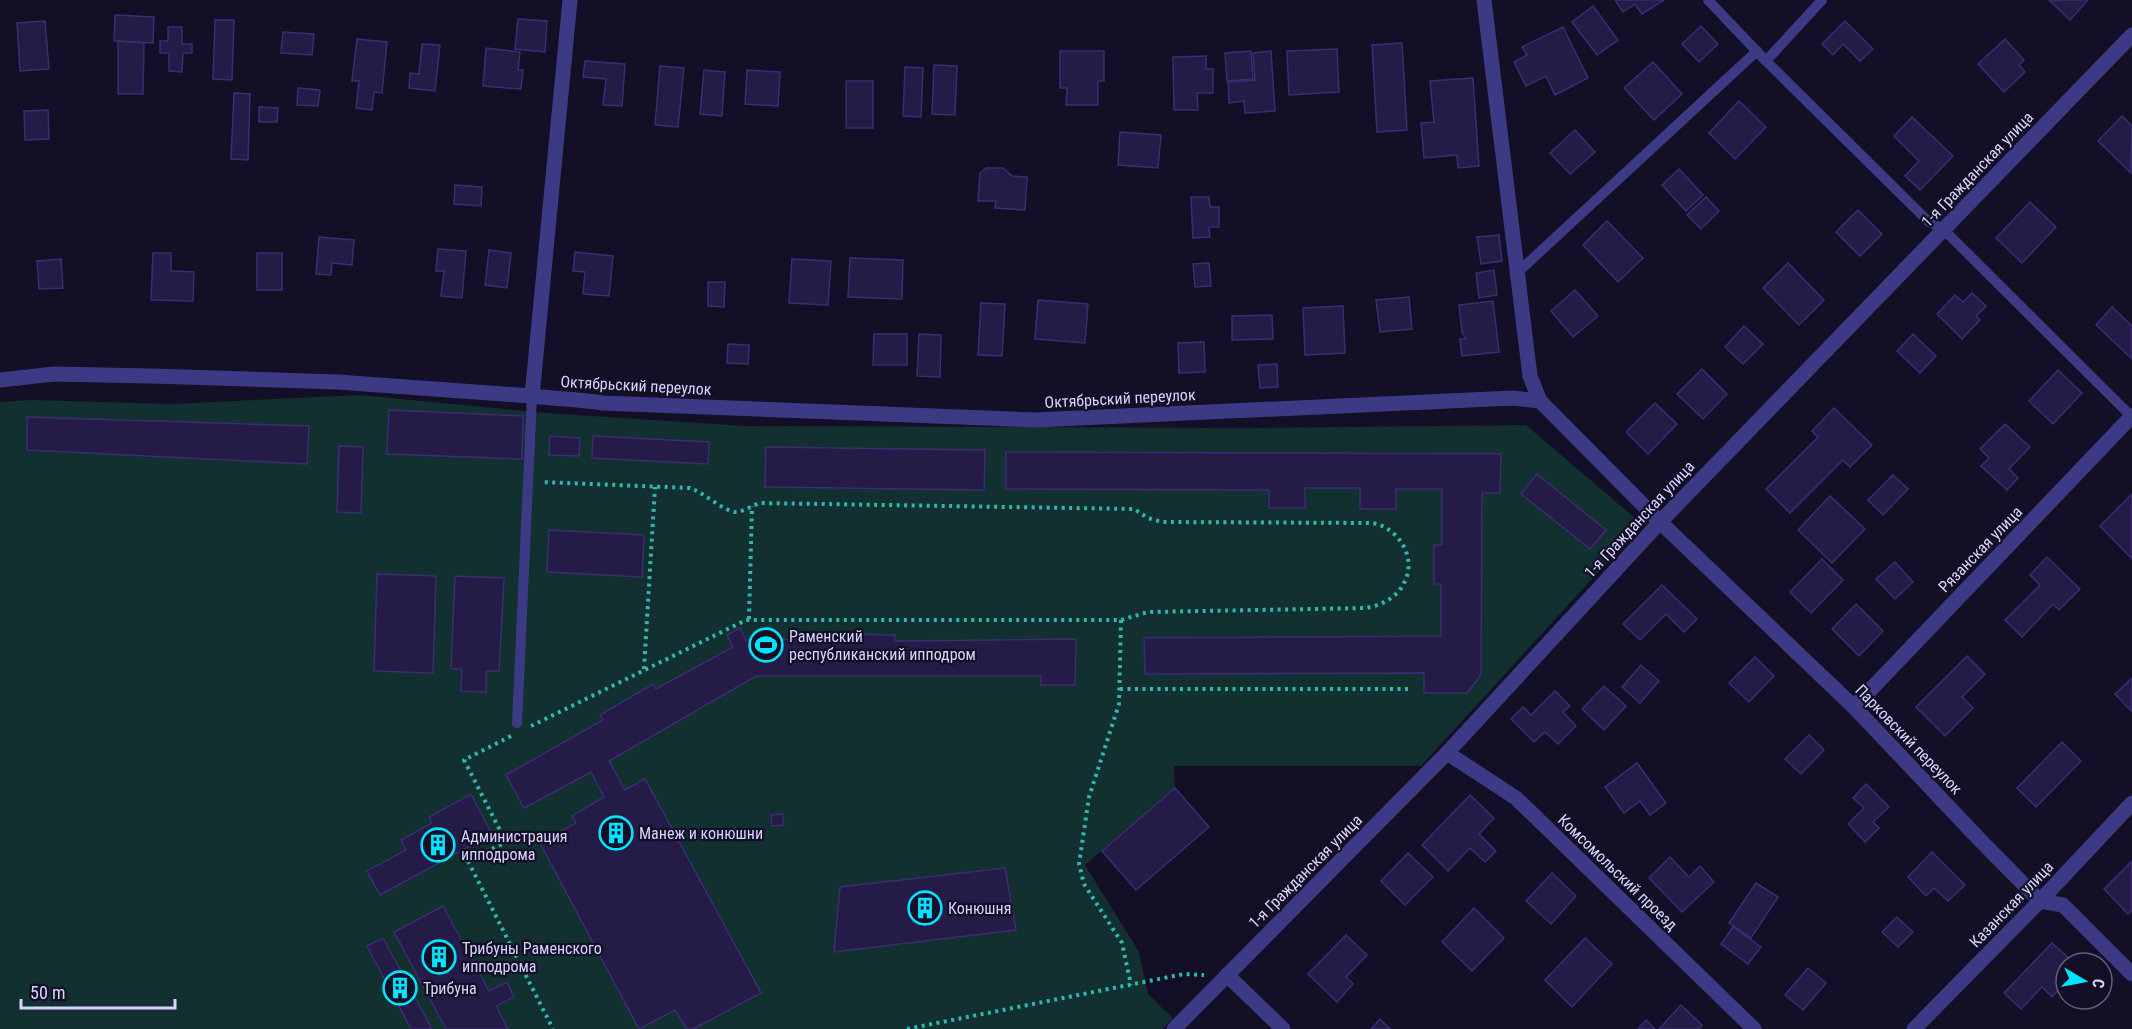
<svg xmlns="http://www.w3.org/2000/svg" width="2132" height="1029" font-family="'Roboto Condensed',sans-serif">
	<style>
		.green { fill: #12302f }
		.building { fill: #241b47; stroke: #3b2d73; stroke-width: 1.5 }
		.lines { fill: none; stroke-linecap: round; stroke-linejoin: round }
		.path { stroke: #2fb8b0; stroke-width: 4; stroke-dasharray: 3 4.5; stroke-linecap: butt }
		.service { stroke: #3d3a85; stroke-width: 10 }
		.minor { stroke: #3d3a85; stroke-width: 15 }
		.labels { text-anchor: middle; stroke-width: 4.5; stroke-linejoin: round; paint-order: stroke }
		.street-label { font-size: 16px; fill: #d9d4ff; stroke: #130f26 }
		.poi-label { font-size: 16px; fill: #d9d4ff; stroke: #130f26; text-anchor: start }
	</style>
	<rect width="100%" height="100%" fill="#130f26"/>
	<polygon class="green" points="359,395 547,413 745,426 1236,428 1526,425 1642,524 1421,766 1174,766 1175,788 1085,865 1139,952 1148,994 1173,1018 1162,1029 0,1029 0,402 31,400 172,404"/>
	<g class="building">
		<polygon points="1615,0 1664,0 1642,14 1635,4 1623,12"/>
		<polygon points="2049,0 2088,0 2070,20"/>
		<polygon points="1593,6 1618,40 1597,55 1572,22"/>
		<polygon points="115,15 154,17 153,43 114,41"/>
		<polygon points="518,19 547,21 545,52 515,49"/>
		<polygon points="215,20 234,20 232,80 213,79"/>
		<polygon points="45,21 49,69 20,71 17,23"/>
		<polygon points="1845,21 1873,49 1860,61 1843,44 1833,55 1822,44"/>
		<polygon points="1701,26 1718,44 1699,62 1682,44"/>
		<polygon points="168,27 182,27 182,44 192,44 192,53 183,53 182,72 169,71 169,53 160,53 160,41 168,41"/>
		<polygon points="1563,27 1588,78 1555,95 1546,76 1526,86 1514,62 1527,55 1522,47"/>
		<polygon points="283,32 314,34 312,55 281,53"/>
		<polygon points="357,39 387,42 382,93 374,92 372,110 356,108 359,81 352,81"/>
		<polygon points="2005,39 2024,60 2019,65 2025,72 2004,92 1978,64"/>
		<polygon points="118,41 144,43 143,94 118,94"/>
		<polygon points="1402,43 1407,130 1377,132 1372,45"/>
		<polygon points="422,44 440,45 435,91 409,88 410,73 419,74"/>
		<polygon points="486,48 520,52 518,70 523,70 521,89 483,86"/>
		<polygon points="1337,49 1339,92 1289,95 1287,51"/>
		<polygon points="1060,51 1104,51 1104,81 1098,81 1098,105 1066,105 1067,88 1060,88"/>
		<polygon points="1251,51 1253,79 1227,81 1225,53"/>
		<polygon points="1271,51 1275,111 1245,113 1244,101 1229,103 1228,82 1255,80 1253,53"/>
		<polygon points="1206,56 1206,69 1213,69 1213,93 1197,93 1198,110 1174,110 1173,57"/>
		<polygon points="585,61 625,64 622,106 603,105 606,79 583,77"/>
		<polygon points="1653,62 1682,94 1654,120 1624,88"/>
		<polygon points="934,65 957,66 955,115 932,114"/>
		<polygon points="660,66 684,68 678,127 655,125"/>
		<polygon points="905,67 923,68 921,117 903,116"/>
		<polygon points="704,70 725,72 722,116 700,114"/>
		<polygon points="747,70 780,72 778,106 745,104"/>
		<polygon points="1473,78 1479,166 1458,168 1457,155 1424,158 1421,123 1434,122 1430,81"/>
		<rect x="846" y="81" width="27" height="47"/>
		<polygon points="298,88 320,90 318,106 297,105"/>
		<polygon points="234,93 250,94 248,160 231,159"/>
		<polygon points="1739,101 1766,127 1735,159 1709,133"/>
		<polygon points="259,107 278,108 277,122 259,122"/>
		<polygon points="48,110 49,139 25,140 24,111"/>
		<polygon points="2122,116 2132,126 2131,173 2098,141"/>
		<polygon points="1912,117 1953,156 1920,190 1905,176 1919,161 1894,136"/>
		<polygon points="1575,130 1595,152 1570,174 1550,153"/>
		<polygon points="1120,132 1161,135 1158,168 1118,165"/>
		<polygon points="986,168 1003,168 1012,176 1027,177 1025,210 995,208 996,201 978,201 980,173"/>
		<polygon points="1679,169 1703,195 1686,211 1662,185"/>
		<polygon points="455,185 482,187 481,206 454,204"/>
		<polygon points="1191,197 1209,197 1210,207 1219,207 1219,227 1209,227 1210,237 1193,238"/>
		<polygon points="1706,197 1719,211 1701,229 1687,215"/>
		<polygon points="2030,202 2056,227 2022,263 1996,238"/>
		<polygon points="1858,210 1882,234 1860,256 1836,232"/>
		<polygon points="1607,221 1643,258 1618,282 1583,245"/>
		<polygon points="1499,235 1502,261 1481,264 1477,237"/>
		<polygon points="319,237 354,240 352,265 332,263 331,275 316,274"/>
		<polygon points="438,249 466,251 462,298 441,296 444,271 436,271"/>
		<polygon points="489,250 511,253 507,288 485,285"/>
		<polygon points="575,252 613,256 609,296 583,294 585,272 573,271"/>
		<polygon points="153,253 171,253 171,271 194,272 193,301 151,300"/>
		<rect x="257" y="253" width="25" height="37"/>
		<polygon points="850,258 903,260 902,299 848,297"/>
		<polygon points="61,259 63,288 39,289 37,261"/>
		<polygon points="792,259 831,261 828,305 789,303"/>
		<polygon points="1209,263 1211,286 1195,287 1193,264"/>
		<polygon points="1788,263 1824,300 1799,325 1763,288"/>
		<polygon points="1494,270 1497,295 1479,298 1476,273"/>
		<polygon points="708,282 725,282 724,307 708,306"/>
		<polygon points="1575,290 1598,316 1573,337 1551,311"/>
		<polygon points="1972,293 1986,306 1976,316 1980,320 1962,339 1937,314 1955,295 1963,302"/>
		<polygon points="1409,297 1412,329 1380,332 1376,300"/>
		<polygon points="1038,300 1088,304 1085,343 1035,339"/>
		<polygon points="1493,301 1499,352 1462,356 1460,339 1466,339 1462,332 1459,305"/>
		<polygon points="981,303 1005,304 1002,356 978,355"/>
		<polygon points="1343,306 1345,353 1305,355 1303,308"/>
		<polygon points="2112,307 2132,326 2132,359 2096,325"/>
		<polygon points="1272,315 1273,339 1232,340 1232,316"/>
		<polygon points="1744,326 1763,344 1743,364 1725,347"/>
		<polygon points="874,334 907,334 907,365 873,365"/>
		<polygon points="919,334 941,335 940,377 917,376"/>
		<polygon points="1913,334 1936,356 1920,373 1897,351"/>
		<polygon points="1204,342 1205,372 1179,373 1178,343"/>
		<polygon points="728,344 749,345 748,364 727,363"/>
		<polygon points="1277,364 1278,387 1260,388 1258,365"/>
		<polygon points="1702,369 1727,394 1703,419 1677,394"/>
		<polygon points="2058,370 2082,393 2053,424 2029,401"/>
		<polygon points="1655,403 1677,424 1648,454 1626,432"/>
		<polygon points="1834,408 1872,445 1850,467 1843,460 1790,513 1766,489 1818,437 1812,431"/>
		<polygon points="389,410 523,416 522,459 387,454"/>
		<polygon points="27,417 309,426 307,464 27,450"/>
		<polygon points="2005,424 2030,447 2009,469 2018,478 2007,490 1981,466 1989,458 1980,449"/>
		<polygon points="550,436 580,438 579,456 549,455"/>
		<polygon points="593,436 709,442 708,464 592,458"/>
		<polygon points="339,446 363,447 361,513 337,512"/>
		<polygon points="766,447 985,450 984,490 765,487"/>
		<polygon points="1006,452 1501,454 1500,493 1482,493 1481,675 1467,693 1424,693 1424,673 1145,674 1144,638 1441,636 1441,584 1434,584 1434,545 1442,545 1442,489 1396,489 1396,509 1360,509 1360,488 1305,488 1305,508 1269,508 1269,490 1006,489"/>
		<polygon points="1537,474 1606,530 1590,549 1521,494"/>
		<polygon points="1893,475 1908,489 1883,515 1868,500"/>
		<polygon points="2132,494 2132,559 2100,526"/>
		<polygon points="1830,496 1865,529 1832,563 1798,530"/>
		<polygon points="549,530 644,535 642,577 547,572"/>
		<polygon points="2047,557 2080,589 2059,610 2053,604 2022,637 2005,620 2040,585 2030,575"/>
		<polygon points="1822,559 1843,580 1811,613 1790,592"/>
		<polygon points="1895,562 1913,582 1895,599 1876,579"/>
		<polygon points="377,574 436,576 433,673 374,671"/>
		<polygon points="455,576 504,578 499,671 486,671 486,692 461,691 462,669 451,669"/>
		<polygon points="1662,585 1697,619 1684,632 1666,614 1640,640 1623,624"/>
		<polygon points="1856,604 1883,631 1859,656 1832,629"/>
		<polygon points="740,628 746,640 849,639 849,634 895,635 895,641 1076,639 1075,685 1041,685 1041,676 756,676 609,761 625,790 645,779 761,993 693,1029 687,1029 675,1010 639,1029 540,843 576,823 572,816 604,797 591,772 524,808 506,775 603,720 600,715 653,684 656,689 733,647 727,635"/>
		<polygon points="1967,656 1985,674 1962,697 1973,708 1945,736 1916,707"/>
		<polygon points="1755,657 1774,676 1749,702 1729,683"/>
		<polygon points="1641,665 1659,681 1640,703 1622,687"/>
		<polygon points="2132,678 2132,711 2131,711 2115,694"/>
		<polygon points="1604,686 1626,706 1604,730 1582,709"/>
		<polygon points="1555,691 1570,706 1563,712 1576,726 1558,744 1545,732 1534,742 1511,719 1523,707 1531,715"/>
		<polygon points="1809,735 1824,750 1801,774 1785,759"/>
		<polygon points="2062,742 2081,761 2036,807 2017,788"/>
		<polygon points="1637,763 1666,803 1650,815 1640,801 1624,813 1605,787"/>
		<polygon points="1866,784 1889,807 1873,822 1879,828 1865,842 1848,824 1864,808 1853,798"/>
		<polygon points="1175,788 1209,827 1136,890 1102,851"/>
		<polygon points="471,794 492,834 380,895 367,871 406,850 401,840 432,823 429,817"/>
		<polygon points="1470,795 1494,818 1479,834 1496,851 1485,862 1470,848 1448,871 1422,845"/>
		<polygon points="783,814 784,825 772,826 771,815"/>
		<polygon points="1932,852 1965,885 1948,901 1934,888 1926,896 1908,877"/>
		<polygon points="1408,853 1433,877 1405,905 1381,881"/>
		<polygon points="1670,857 1689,877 1700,866 1714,882 1682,912 1649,878"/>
		<polygon points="2132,861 2132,910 2128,914 2104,889"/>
		<polygon points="1005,868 1016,930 834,952 840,887"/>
		<polygon points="1552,873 1576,896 1551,924 1526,901"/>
		<polygon points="1756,883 1778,897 1751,938 1729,923"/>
		<polygon points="443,906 489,991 507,982 514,997 496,1006 508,1029 446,1029 394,932"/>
		<polygon points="1474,908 1504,938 1472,971 1442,942"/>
		<polygon points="1897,917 1913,932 1898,947 1882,932"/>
		<polygon points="1733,927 1761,947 1748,964 1721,944"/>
		<polygon points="1346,935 1367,955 1346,977 1353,984 1337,1002 1308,974"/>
		<polygon points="383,938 432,1029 411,1029 367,946"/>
		<polygon points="1585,938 1612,964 1572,1007 1545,980"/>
		<polygon points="2052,943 2074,963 2066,963 2066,982 2052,997 2042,987 2021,1009 2004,993"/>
		<polygon points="1808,968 1826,983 1803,1010 1785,995"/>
		<polygon points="1681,1005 1702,1025 1699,1029 1659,1029"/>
		<polygon points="1380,1019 1390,1029 1371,1029"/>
		<polygon points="1646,1020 1655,1029 1638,1029"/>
	</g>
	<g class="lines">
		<g class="path">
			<polyline points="749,619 752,506"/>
			<polyline points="1121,620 1119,704 1089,797 1079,864 1084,884 1122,943 1131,985"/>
			<polyline points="644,669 655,487"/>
			<polyline points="1120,689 1411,689"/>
			<path d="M531,726l215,-106h375l27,-8 218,-4c15,-3 31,-10 38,-25 14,-25 -6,-56 -32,-60l-210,-1 -14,-4 -14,-9 -374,-6c-7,2 -15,8 -23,9 -11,1 -34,-20 -47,-24l-149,-6"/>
			<polyline points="511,736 464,760 506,842 468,861 553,1029"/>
			<polyline points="907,1029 1184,974 1204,975"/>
		</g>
		<g class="service">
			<polyline points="1708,0 1766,61 1929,222 1943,229 2132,417"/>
			<polyline points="1766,61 1822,0"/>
			<polyline points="1516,274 1757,51"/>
			<polyline points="517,723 532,396"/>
		</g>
		<g class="minor">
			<polyline points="1484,0 1530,376 1540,401"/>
			<path d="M0,380l54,-6 97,2 187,6 194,14c23,3 47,3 70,7l434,17 477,-22 27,3 120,121 194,185 125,132 61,62 23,4 69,69"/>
			<polyline points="532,396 570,0"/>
			<polyline points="1854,707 2132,416"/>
			<polyline points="1447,753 1516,798 1754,1029"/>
			<polyline points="1227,975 1283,1029"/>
			<polyline points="1174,1029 1447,753 1660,522 2132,35"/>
			<polyline points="1914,1029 2040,901 2132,803"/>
		</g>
	</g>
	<defs>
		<symbol id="stadium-ring" viewBox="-11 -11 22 22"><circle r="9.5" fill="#130f26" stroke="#00e5ff" stroke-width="1.5"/><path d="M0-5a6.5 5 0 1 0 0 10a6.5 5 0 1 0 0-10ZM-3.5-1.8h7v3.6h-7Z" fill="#00e5ff"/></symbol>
		<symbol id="building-ring" viewBox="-11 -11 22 22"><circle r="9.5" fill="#130f26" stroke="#00e5ff" stroke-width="1.5"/><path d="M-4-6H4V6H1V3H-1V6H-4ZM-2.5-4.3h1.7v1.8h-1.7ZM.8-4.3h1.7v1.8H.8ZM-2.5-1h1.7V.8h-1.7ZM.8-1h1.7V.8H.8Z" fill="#00e5ff"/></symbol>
	</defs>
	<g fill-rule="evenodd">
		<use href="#stadium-ring" x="747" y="626" width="38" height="38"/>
		<use href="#building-ring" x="597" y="814" width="38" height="38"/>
		<use href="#building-ring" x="419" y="826" width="38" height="38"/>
		<use href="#building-ring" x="906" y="889" width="38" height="38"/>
		<use href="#building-ring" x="420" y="938" width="38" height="38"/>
		<use href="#building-ring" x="381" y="969" width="38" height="38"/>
	</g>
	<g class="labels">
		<g class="street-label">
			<text transform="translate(1977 169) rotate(-46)" y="6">1-я Гражданская улица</text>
			<text transform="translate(636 385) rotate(3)" y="6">Октябрьский переулок</text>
			<text transform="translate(1120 398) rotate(-3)" y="6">Октябрьский переулок</text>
			<text transform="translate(1639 519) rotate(-47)" y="6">1-я Гражданская улица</text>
			<text transform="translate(1980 549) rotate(-46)" y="6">Рязанская улица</text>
			<text transform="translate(1909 739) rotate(46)" y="6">Парковский переулок</text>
			<text transform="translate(1305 871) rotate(-45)" y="6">1-я Гражданская улица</text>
			<text transform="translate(1618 872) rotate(44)" y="6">Комсомольский проезд</text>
			<text transform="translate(2011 904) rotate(-46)" y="6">Казанская улица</text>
		</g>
		<g class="poi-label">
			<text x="789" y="642">Раменский<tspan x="789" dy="18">республиканский ипподром</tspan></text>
			<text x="639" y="839">Манеж и конюшни</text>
			<text x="461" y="842">Администрация<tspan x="461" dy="18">ипподрома</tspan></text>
			<text x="948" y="914">Конюшня</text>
			<text x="462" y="954">Трибуны Раменского<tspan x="462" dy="18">ипподрома</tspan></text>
			<text x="423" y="994">Трибуна</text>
		</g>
	</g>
	<g transform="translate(2084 981) rotate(100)"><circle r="28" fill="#130f26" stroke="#625e7d" stroke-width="1.5"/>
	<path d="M0-4.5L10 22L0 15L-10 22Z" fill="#00e5ff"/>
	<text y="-9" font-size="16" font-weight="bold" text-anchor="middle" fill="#d9d4ff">С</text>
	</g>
	<path d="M21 999v9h154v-9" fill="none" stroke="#d9d4ff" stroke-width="3"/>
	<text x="30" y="999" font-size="18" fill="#d9d4ff" stroke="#130f26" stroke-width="4.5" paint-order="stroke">50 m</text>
</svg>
